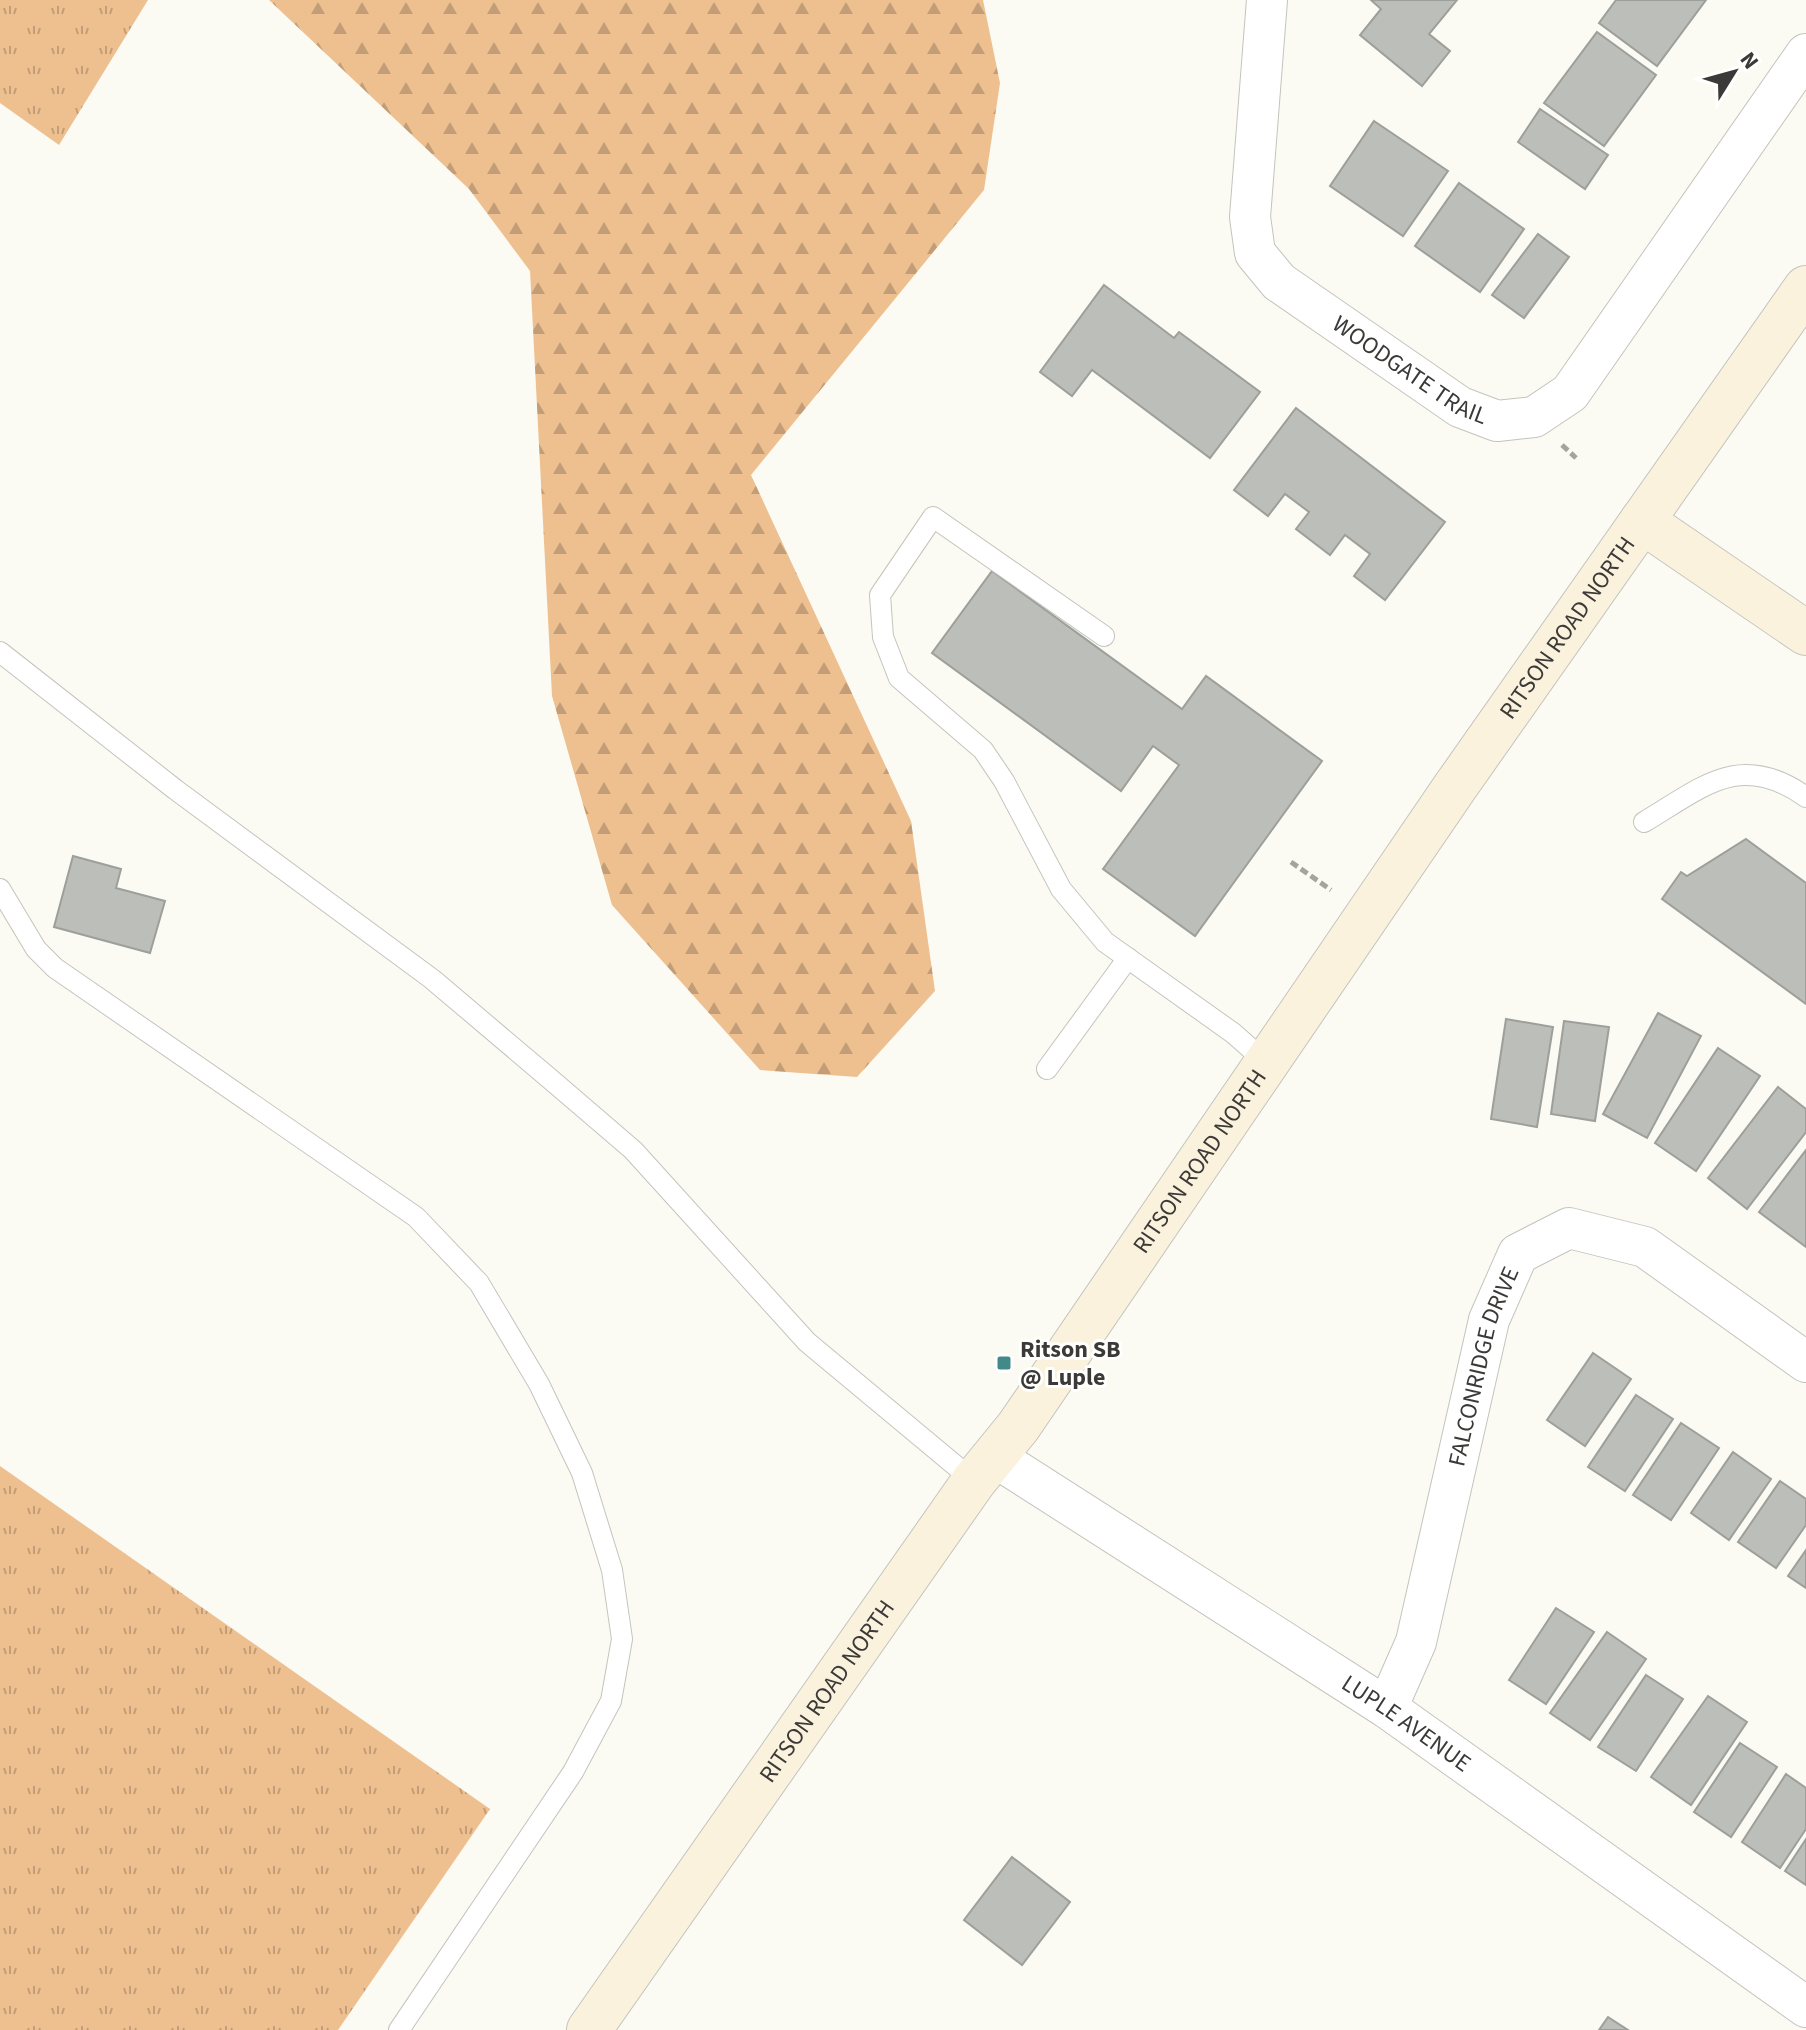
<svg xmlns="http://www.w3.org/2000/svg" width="1806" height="2030" font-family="'Source Sans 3',sans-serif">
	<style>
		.grass { fill: url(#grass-tufts) }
		.forest { fill: url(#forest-firs) }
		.building { fill: #bcbeb9; stroke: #9d9f9a; stroke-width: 2 }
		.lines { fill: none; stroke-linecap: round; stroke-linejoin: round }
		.lane-casing { stroke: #c4c4be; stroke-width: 22 }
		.street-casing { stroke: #c4c4be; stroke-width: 42 }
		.secondary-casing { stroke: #c4c4be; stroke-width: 46 }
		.path { stroke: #a4a49f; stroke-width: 5; stroke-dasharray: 8 4; stroke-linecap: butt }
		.lane { stroke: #fff; stroke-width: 20 }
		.street { stroke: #fff; stroke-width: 40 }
		.secondary { stroke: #fbf2dd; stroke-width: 44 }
		.poi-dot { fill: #428a8a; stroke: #fffffe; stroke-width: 3 }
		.labels { text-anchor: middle; stroke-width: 6; stroke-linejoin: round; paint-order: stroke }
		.street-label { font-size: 24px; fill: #3b3a38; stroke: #fffffe }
		.poi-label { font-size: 24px; font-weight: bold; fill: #3b3a38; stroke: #fffffe; text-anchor: start }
	</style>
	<defs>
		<pattern id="grass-tufts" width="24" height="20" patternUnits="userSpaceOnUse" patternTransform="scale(2)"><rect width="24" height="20" fill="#eec090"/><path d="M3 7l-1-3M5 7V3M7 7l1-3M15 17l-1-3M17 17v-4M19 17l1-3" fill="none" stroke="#c29d77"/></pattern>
		<pattern id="forest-firs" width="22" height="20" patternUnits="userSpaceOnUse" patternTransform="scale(2)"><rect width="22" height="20" fill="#eec090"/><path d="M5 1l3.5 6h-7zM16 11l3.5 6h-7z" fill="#c29d77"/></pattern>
	</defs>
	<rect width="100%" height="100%" fill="#fbfbf4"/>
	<g class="grass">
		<polygon points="0,0 148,0 59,145 0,103"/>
		<polygon points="0,1466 490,1809 338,2030 0,2030"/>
	</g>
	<polygon class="forest" points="269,0 983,0 1000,83 984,190 751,475 911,821 935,991 857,1077 760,1070 612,905 552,696 530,271 469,189"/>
	<g class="building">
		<polygon points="1371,0 1457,0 1429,34 1450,51 1422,86 1360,35 1381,9"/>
		<polygon points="1616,0 1706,0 1657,66 1599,23"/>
		<polygon points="1597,32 1656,75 1604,146 1544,103"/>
		<polygon points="1540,109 1608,155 1585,189 1518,142"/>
		<polygon points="1374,121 1448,171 1403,236 1330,186"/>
		<polygon points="1459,183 1524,229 1480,292 1415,246"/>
		<polygon points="1538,234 1569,257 1524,318 1492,295"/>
		<polygon points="1104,285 1174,338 1179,332 1260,392 1210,458 1092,370 1072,396 1040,372"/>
		<polygon points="1296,408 1445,522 1385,600 1354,576 1370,554 1345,535 1330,555 1296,529 1309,512 1285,494 1268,516 1234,490"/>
		<polygon points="992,571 1182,709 1206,676 1322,761 1195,936 1103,869 1179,765 1153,746 1121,791 932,653"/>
		<polygon points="1746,839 1806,883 1806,1004 1662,899 1681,872 1687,876"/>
		<polygon points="73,856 121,869 116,888 165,901 150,953 54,927"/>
		<polygon points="1658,1013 1701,1036 1647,1138 1603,1114"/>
		<polygon points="1506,1019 1553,1027 1537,1127 1491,1119"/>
		<polygon points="1564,1021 1609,1027 1595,1121 1551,1114"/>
		<polygon points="1718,1048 1760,1076 1696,1171 1655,1143"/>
		<polygon points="1778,1087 1806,1109 1806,1132 1747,1209 1708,1178"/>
		<polygon points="1806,1150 1806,1247 1759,1212"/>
		<polygon points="1593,1353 1631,1379 1585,1446 1547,1420"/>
		<polygon points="1636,1395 1673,1419 1625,1491 1588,1467"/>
		<polygon points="1681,1423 1719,1448 1671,1520 1633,1495"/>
		<polygon points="1733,1452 1771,1479 1729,1540 1691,1513"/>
		<polygon points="1780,1481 1806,1499 1806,1525 1776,1568 1738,1542"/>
		<polygon points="1806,1550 1806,1588 1788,1576"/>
		<polygon points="1556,1608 1594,1632 1546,1704 1509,1680"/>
		<polygon points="1607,1632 1646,1659 1590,1740 1550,1713"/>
		<polygon points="1646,1675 1683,1699 1636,1771 1598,1747"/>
		<polygon points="1708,1696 1747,1722 1691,1805 1651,1777"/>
		<polygon points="1740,1743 1777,1767 1731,1837 1694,1812"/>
		<polygon points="1786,1774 1806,1788 1806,1829 1780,1868 1742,1842"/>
		<polygon points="1806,1839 1806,1885 1785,1871"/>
		<polygon points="1012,1857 1070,1902 1022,1965 964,1920"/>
		<polygon points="1608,2017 1628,2030 1599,2030"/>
	</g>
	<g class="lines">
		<defs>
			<g id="lane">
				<polyline points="1104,636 933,517 880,595 883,637 899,678 983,750 1004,781 1061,889 1105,942 1233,1033 1267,1063"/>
				<polyline points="0,652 176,790 432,979 549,1078 633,1150 807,1342 974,1481"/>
				<path d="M1644,822c59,-35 96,-72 162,-25"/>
				<polyline points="0,889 36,949 55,968 416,1217 479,1283 539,1384 582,1473 612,1570 622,1639 611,1701 573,1772 399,2030"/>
				<polyline points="1047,1069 1128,958"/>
			</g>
			<g id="street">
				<path id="s1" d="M1267,0l-17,217 5,36 24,29 181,125 37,14 37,-4 36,-24 236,-339"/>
				<path id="s2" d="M995,1457l392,251 419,299"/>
				<path id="s3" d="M1387,1708l29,-66 73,-322 29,-66 51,-26 76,19 161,115"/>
			</g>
			<g id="secondary">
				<polyline points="1642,521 1806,633"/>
				<path id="s4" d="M589,2030l385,-549 44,-54 437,-640 351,-499"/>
			</g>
		</defs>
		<use href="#lane" class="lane-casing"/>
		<use href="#street" class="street-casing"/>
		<use href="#secondary" class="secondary-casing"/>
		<g class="path">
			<polyline points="1562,445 1576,458"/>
			<polyline points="1291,862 1331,890"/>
		</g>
		<use href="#lane" class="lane"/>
		<use href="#street" class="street"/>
		<use href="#secondary" class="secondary"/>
	</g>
	<rect class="poi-dot" x="996" y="1355" width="16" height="16" rx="4"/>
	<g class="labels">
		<g class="street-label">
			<text dy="8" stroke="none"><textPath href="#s1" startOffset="450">WOODGATE TRAIL</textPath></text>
			<text dy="8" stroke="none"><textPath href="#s4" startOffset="1710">RITSON ROAD NORTH</textPath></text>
			<text dy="8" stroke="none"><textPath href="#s4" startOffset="1062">RITSON ROAD NORTH</textPath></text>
			<text dy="8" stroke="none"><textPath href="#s3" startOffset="356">FALCONRIDGE DRIVE</textPath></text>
			<text dy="8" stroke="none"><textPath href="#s4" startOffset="414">RITSON ROAD NORTH</textPath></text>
			<text dy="8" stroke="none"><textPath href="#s2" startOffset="490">LUPLE AVENUE</textPath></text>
		</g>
		<g class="poi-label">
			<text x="1020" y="1357">Ritson SB<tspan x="1020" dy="28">@ Luple</tspan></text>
		</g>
	</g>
	<g transform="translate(1734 72) rotate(53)" stroke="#fffffe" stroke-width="6" paint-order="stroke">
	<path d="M0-6L14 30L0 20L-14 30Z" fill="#3b3a38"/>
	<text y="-12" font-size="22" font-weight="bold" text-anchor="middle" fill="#3b3a38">N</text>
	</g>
</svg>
